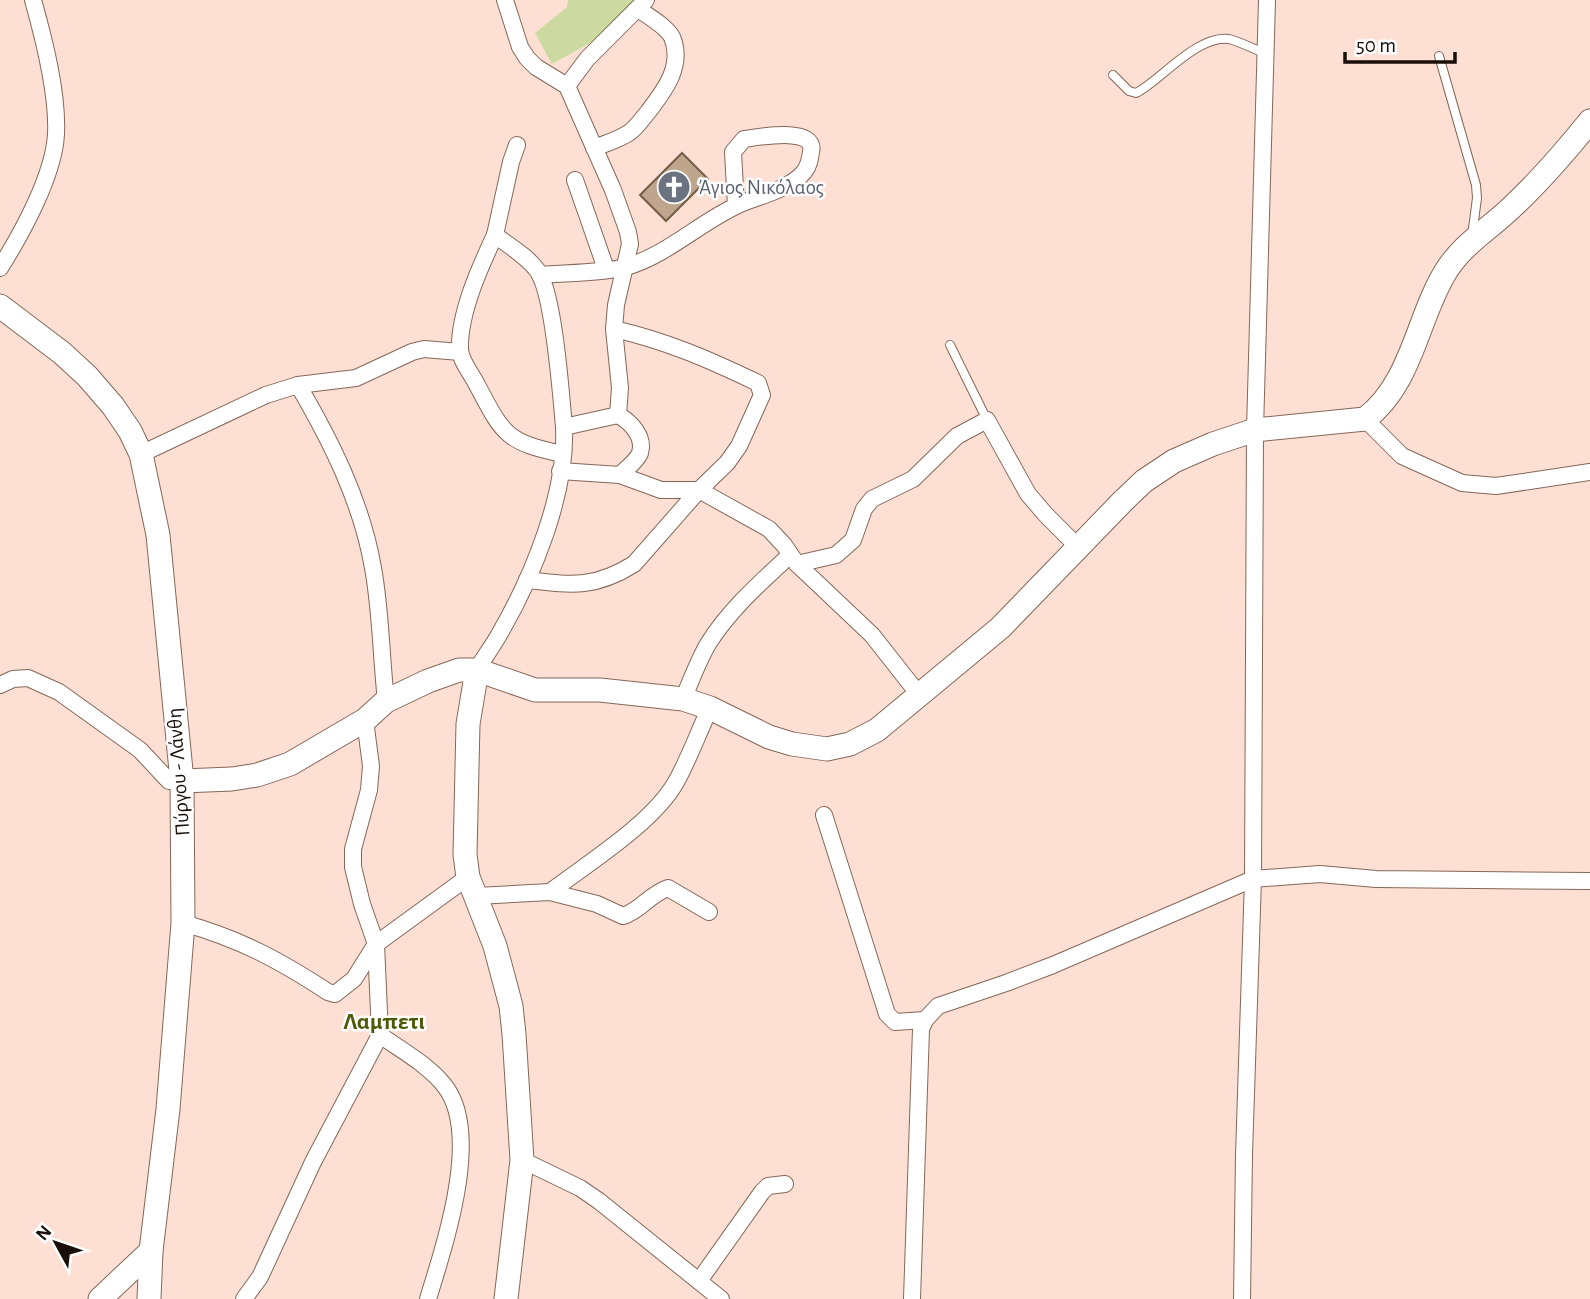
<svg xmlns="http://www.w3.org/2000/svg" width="1590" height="1299" font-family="'Alegreya Sans',sans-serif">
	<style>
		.green { fill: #ccdaa1 }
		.building { fill: #bea58c; stroke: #745d47; stroke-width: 2 }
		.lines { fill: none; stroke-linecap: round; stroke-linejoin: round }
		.lane-casing { stroke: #856758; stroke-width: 10 }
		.street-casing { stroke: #856758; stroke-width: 18 }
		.secondary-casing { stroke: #856758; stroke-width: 25 }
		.lane { stroke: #fff; stroke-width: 8 }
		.street { stroke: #fff; stroke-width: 16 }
		.secondary { stroke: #fff; stroke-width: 23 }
		.labels { text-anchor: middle; stroke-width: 5; stroke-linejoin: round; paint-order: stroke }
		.worship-label { font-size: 21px; fill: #5b616d; stroke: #fff; text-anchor: start }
		.street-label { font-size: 21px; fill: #190e08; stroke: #fff }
		.quarter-label { font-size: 24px; font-weight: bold; fill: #4c5905; stroke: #fff }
	</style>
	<rect width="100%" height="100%" fill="#fde0d3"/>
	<polygon class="green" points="568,0 635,0 599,38 552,64 535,33 567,7"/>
	<polygon class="building" points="682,153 708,179 666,221 640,195"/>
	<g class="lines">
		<defs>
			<g id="lane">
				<polyline points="1439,56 1476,185 1477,198 1472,236"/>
				<path d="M1113,75l16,16 7,2c24,-12 62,-59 93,-54 12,3 24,10 36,14"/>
				<polyline points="950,345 987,420"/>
			</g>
			<g id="street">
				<polyline points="567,86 587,59 646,0"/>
				<path d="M517,145l-6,17 -16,73c14,11 32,21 42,35 17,22 24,125 27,157"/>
				<path d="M594,148c12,-5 25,-8 36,-16 7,-5 12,-13 18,-20 16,-21 36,-46 24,-75 -6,-11 -24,-21 -34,-28"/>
				<polyline points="575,180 606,269"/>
				<path d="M495,235c-15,32 -36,78 -35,114 0,11 11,24 16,34 27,51 29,59 87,71"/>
				<path d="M0,268c22,-35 54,-93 56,-134 2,-41 -12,-95 -23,-134"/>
				<path d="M540,275c23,-2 65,-2 86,-8 41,-12 73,-44 112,-62 20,-9 51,-15 66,-33 5,-6 6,-13 7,-20 6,-26 -52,-15 -67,-13l-11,13 3,54"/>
				<path d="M298,385c33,56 64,118 75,183 8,43 8,89 13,133"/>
				<path d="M618,415c13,7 27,22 22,38 -3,8 -14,16 -20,22"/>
				<polyline points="1365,419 1402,456 1462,483 1496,486 1590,472"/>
				<polyline points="141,454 266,395 298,385 356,378 412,352 424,349 460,352"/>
				<polyline points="560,471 620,475 661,490 699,490 769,529 784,545 797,564 872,635 920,696"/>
				<polyline points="797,564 836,555 853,540 864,509 872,499 913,479 957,436 987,420 1028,494 1046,515 1079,548"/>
				<path d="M527,580c44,5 67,9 107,-16l65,-74 28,-27 12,-17 23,-51 -4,-12c-48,-23 -91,-42 -144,-54"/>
				<path d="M477,670c7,-13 16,-24 23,-37 33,-57 67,-140 64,-206l54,-12 2,-27 -6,-59 2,-24 14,-61 -2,-12 -15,-42 -46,-104 -31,-19 -9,-9 -7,-11 -15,-47"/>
				<polyline points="0,685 13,679 28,678 59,692 140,750 169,781 182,781"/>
				<path d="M683,699c8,-18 15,-38 25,-55 21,-34 53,-62 82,-89"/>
				<polyline points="824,815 887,1014 895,1022 925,1020"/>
				<path d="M550,892c38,-29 103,-69 126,-110 13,-23 22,-49 34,-74"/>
				<path d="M476,896l74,-4 47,12 26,12c17,-5 27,-22 45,-28l41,24"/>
				<path d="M183,923c57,16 96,37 145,69l7,2 19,-15 22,-35 92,-67"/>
				<path d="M380,1035c21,15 47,29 64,50 39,48 0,161 -16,214"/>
				<polyline points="522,1160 580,1188 599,1201 721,1299"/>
				<polyline points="699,1281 762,1192 768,1186 785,1184"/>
				<polyline points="244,1299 260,1277 313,1162 380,1035 376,944 362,904 353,867 353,849 369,790 371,766 365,720"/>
				<polyline points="912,1299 921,1029 925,1020 938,1006 1006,983 1053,965 1253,879 1320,874 1376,879 1590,881"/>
				<polyline points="1242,1299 1244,1155 1253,879 1255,430 1267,0"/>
			</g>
			<g id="secondary">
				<polyline points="0,306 62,353 87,376 113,406 130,431 141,454 158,535 182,781 183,923 168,1109 151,1251 149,1299"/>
				<polyline points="477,670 468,724 465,855 468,877 495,946 511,1006 514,1034 522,1160 506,1299"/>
				<path d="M182,781l50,-2 25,-4 33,-11 75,-44 21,-19 42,-20 31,-11h18l58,20h65l83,9 27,9 59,29 23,7 35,5 23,-5 27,-14 123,-102 123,-127 21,-20 30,-20 39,-17 42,-14 110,-11c47,-35 52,-101 81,-148 17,-27 43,-42 65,-63 29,-27 54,-56 79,-87"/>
				<polyline points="100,1299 151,1251"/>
			</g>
		</defs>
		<use href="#lane" class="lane-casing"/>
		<use href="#street" class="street-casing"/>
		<use href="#secondary" class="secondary-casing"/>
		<use href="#lane" class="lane"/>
		<use href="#street" class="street"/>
		<use href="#secondary" class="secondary"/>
	</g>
	<defs>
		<symbol id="church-disc" viewBox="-11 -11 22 22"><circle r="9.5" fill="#6b7280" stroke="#fff"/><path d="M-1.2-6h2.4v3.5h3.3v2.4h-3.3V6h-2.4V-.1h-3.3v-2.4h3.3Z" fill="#fff"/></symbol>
	</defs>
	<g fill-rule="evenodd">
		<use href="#church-disc" x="655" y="168" width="38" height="38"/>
	</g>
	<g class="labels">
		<g class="worship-label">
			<text x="698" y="194">Άγιος Νικόλαος</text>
		</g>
		<g class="street-label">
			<text transform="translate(178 772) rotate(-94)" y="7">Πύργου - Λάνθη</text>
		</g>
		<g class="quarter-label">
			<text x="384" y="1029">Λαμπετι</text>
		</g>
	</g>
	<g transform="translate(56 1243) rotate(310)" stroke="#ffffff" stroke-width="5" paint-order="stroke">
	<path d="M0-5L12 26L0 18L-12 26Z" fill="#190e08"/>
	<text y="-10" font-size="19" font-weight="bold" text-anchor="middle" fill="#190e08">N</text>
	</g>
	<path d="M1345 52v10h110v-10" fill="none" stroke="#190e08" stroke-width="3.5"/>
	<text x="1356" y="52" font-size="21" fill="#190e08" stroke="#ffffff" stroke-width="5" paint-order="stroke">50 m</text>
</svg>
